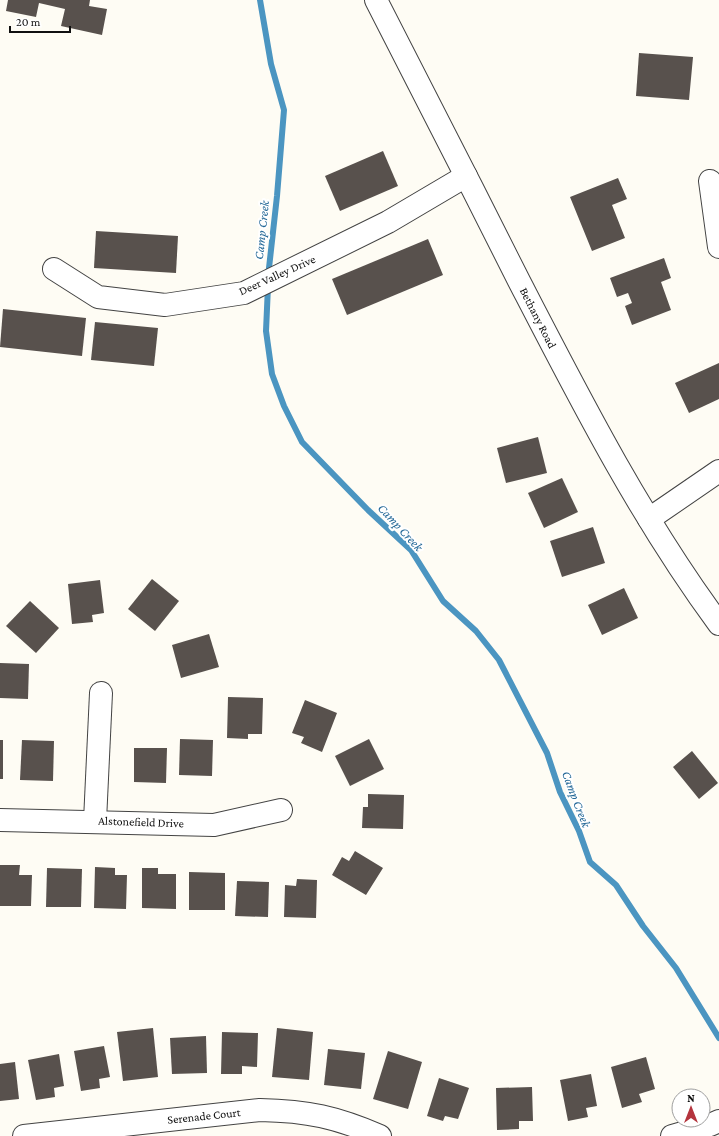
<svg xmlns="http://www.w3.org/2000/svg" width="719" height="1136" font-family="'Crimson Pro',serif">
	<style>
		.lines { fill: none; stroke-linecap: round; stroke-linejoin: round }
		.stream { stroke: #4b95c1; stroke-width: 6 }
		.building { fill: #58514d }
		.minor-casing { stroke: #434343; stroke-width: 24 }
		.minor { stroke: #fff; stroke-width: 22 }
		.labels { text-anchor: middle; stroke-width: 4; stroke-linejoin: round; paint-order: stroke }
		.street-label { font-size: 12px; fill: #101010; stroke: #fff }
		.water-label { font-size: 13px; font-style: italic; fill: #246897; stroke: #fff }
	</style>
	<rect width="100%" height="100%" fill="#fefcf4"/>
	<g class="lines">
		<g class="stream">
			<polyline points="260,0 271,64 284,110 277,196 268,277"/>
			<polyline points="268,286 266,331 272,374 284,406 302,442 368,510 411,550 443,601 476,631 499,660 547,753 560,792 579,831 590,862 616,885 643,926 676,968 719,1038"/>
		</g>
	</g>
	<g class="building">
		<polygon points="8,0 90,0 89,6 107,9 102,35 61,26 65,9 39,3 36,17 6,11"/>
		<polygon points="639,53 693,57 689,100 636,96"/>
		<polygon points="383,151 398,186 340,211 325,176"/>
		<polygon points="618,178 627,199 612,205 625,238 592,251 570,197"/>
		<polygon points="96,231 178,236 176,273 94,268"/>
		<polygon points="428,239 443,275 347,315 332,279"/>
		<polygon points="664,258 671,278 661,282 671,310 632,325 625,306 632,303 628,293 617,297 610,278"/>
		<polygon points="3,309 86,318 82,356 0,347"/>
		<polygon points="95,322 158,328 154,366 91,360"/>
		<polygon points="719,363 719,399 689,413 675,383"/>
		<polygon points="538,437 547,473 506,483 497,448"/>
		<polygon points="562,478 578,512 544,528 528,493"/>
		<polygon points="593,527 605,563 562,577 550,541"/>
		<polygon points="152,579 179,601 155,631 128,609"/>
		<polygon points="100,580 104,613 92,615 93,622 72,624 68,584"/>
		<polygon points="624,588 638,618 602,635 588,605"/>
		<polygon points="30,601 59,628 36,653 6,626"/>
		<polygon points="209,634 219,667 181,678 172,645"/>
		<polygon points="0,663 29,664 28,699 0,698"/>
		<polygon points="228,697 263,698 262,734 248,734 248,739 227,738"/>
		<polygon points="305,700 337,713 322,752 301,743 304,737 292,733"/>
		<polygon points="180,739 213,740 212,776 179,775"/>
		<polygon points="369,739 384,769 350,786 335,756"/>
		<rect x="0" y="740" width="3" height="39"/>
		<polygon points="22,740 54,741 53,781 20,780"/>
		<polygon points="134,748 167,748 166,783 134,782"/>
		<polygon points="692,751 718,783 699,799 673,767"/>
		<polygon points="368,794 404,795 403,829 362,828 363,807 368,807"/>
		<polygon points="355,851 383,868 366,895 332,875 342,857 349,861"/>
		<polygon points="0,865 20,865 19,875 32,875 31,906 0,906"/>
		<polygon points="95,867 115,868 115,875 127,875 126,909 94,908"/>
		<polygon points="47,868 82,869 81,907 46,907"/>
		<polygon points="142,868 158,868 158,874 176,874 176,909 142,908"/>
		<polygon points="189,872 225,873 225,910 189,910"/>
		<polygon points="297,879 317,880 316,918 284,917 285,885 296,886"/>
		<polygon points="237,881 269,882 268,917 235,916"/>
		<polygon points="153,1028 158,1077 123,1081 117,1032"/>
		<polygon points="277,1028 313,1032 309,1080 272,1077"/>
		<polygon points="222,1032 258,1033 257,1067 242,1066 242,1074 221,1074"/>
		<polygon points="206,1036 207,1073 172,1074 170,1038"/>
		<polygon points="104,1046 110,1077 99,1079 100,1088 81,1091 74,1051"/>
		<polygon points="328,1049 365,1053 361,1089 324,1085"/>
		<polygon points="388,1051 422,1062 408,1109 373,1099"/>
		<polygon points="59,1054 64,1086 54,1088 55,1097 36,1100 28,1060"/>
		<polygon points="646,1057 655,1089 639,1094 642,1102 622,1108 611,1067"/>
		<polygon points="15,1062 19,1099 0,1101 0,1064"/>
		<polygon points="591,1074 597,1106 586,1108 588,1117 568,1121 560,1080"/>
		<polygon points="439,1078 469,1088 458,1119 445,1116 443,1121 427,1116"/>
		<polygon points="532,1087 533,1121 519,1121 519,1129 497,1130 496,1088"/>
	</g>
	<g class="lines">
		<defs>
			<g id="minor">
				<path d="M376,0c48,94 96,187 143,281 61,118 121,236 200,343"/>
				<polyline points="710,181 719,247"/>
				<polyline points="54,269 98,297 165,305 244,293 388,222 466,176"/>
				<polyline points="649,519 719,471"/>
				<polyline points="0,820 214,825 281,810"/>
				<polyline points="95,821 101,693"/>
				<path d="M24,1136l236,-26c48,1 76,7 120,26"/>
				<polyline points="672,1136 710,1125 719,1121"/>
			</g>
		</defs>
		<use href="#minor" class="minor-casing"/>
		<use href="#minor" class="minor"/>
	</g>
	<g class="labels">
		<g class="street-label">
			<text transform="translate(277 275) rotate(-24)" y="4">Deer Valley Drive</text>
			<text transform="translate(538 318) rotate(63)" y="4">Bethany Road</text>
			<text transform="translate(141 822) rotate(2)" y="4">Alstonefield Drive</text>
			<text transform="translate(204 1116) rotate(-6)" y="4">Serenade Court</text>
		</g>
		<g class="water-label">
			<text transform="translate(261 230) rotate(-84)" y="5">Camp Creek</text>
			<text transform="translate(401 527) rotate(47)" y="5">Camp Creek</text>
			<text transform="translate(577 799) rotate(69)" y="5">Camp Creek</text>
		</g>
	</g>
	<g transform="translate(691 1108)"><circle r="19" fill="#ffffff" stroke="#9f9f9f"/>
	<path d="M0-3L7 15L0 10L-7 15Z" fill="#b4343d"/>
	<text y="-6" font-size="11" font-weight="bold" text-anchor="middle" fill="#101010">N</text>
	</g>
	<path d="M10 26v6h60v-6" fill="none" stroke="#101010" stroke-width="2"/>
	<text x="16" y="26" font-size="12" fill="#101010" stroke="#ffffff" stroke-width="3" paint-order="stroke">20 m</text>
</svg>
